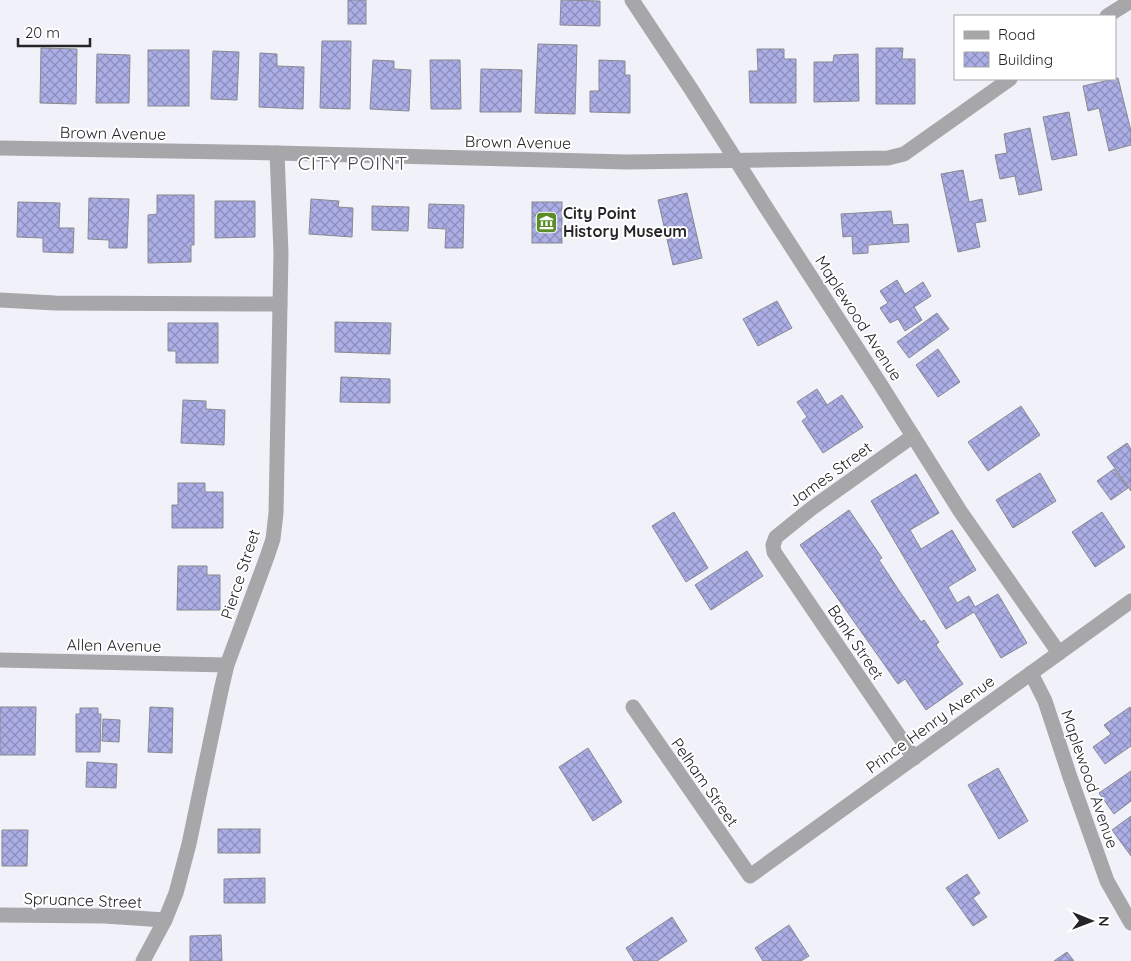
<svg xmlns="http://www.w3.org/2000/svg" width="1131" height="961" font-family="Quicksand,sans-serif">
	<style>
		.building { fill: url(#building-cross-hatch); stroke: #898990 }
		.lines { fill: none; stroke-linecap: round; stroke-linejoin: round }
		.minor { stroke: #a7a7aa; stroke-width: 15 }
		.labels { text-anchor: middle; stroke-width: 4; stroke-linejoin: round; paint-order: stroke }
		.street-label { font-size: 16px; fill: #242427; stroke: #fff }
		.poi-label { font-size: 16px; font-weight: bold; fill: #242427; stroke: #fff; text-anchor: start }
		.quarter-label { font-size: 19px; letter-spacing: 1px; fill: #4c4c52; stroke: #fff }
	</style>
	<defs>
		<pattern id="building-cross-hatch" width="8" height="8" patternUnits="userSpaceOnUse" patternTransform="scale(1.25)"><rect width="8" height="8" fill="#acaee6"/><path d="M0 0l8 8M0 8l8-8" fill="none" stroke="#8c8dba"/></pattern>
	</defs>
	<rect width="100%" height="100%" fill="#f1f1f9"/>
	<g class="building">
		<rect x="348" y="0" width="18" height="24"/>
		<polygon points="561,0 600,1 600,26 560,25"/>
		<polygon points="322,41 351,41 350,109 320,108"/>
		<polygon points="538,44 577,45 575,114 535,113"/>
		<polygon points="41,48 77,49 76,104 40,103"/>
		<polygon points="876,48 903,48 902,59 915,59 915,104 876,104"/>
		<polygon points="757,49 784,49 784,59 796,59 796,103 750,103 749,71 758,71"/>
		<rect x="148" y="50" width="41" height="56"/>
		<polygon points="213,51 239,52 237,100 211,99"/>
		<polygon points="260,53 277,54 277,66 304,67 303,109 259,107"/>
		<polygon points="97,54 130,55 129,103 96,103"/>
		<polygon points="858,54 859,101 814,102 814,62 833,62 834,55"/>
		<polygon points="373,60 394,61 394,69 411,70 409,111 370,109"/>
		<polygon points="430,60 460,60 461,109 431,109"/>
		<polygon points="599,60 625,61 625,75 630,75 630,113 590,112 590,91 599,91"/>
		<polygon points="481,69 522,70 521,112 480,112"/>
		<polygon points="1118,78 1131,131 1131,145 1109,151 1099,108 1088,111 1083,86"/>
		<polygon points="1069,112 1077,155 1052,160 1043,117"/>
		<polygon points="1030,128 1042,190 1019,195 1015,176 1000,179 995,155 1007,153 1004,134"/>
		<polygon points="963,170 969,202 982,199 986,221 975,223 980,247 958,252 941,174"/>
		<polygon points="687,193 702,258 673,265 658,200"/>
		<polygon points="157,195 194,195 194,245 191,245 191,262 148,263 148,215 157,214"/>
		<polygon points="89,198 129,199 127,248 109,248 109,240 88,239"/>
		<polygon points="311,199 339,201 338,207 353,208 352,237 309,234"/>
		<polygon points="215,201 255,201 255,237 215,238"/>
		<polygon points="18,202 60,203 59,228 74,228 73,253 43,252 43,238 17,237"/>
		<rect x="532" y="202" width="30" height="41"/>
		<polygon points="429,204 464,205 463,248 445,248 446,229 428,228"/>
		<polygon points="372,206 409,207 408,231 372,230"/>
		<polygon points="891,211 893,225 908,224 909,242 868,245 868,253 853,254 852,236 843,237 841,214"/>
		<polygon points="897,280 905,294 923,282 931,296 914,307 922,320 905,331 898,319 890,323 880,308 888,303 880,291"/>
		<polygon points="777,301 792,328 758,346 743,319"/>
		<polygon points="937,313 949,329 909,358 897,342"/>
		<polygon points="335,322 391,323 390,354 335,352"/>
		<polygon points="168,323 218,323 218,363 176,363 176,351 168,351"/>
		<polygon points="938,349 960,382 938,397 916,365"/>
		<polygon points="341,377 390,379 390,403 340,402"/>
		<polygon points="817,389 827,405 842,395 863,427 823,453 802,421 807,417 797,402"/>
		<polygon points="183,400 206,401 206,409 225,410 224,445 181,443"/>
		<polygon points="1021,406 1040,435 988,471 968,442"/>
		<polygon points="1127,443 1131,449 1131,491 1107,457"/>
		<polygon points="1114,469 1128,488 1111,500 1097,481"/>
		<polygon points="1040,473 1056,501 1013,528 996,500"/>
		<polygon points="916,474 939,513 910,530 921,549 952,530 976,570 948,587 957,603 969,596 975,607 998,594 1027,643 1001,658 974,612 946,629 871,501"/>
		<polygon points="178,483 205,483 205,492 223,492 223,528 172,528 172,505 178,505"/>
		<polygon points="849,510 882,558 879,560 900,592 921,622 924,620 939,642 936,645 963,684 926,710 905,679 898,684 800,545"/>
		<polygon points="674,512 708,568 686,582 652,526"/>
		<polygon points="1102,512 1125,547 1095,567 1072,532"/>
		<polygon points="747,551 763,576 711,610 695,585"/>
		<polygon points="178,566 207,566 207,575 220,575 220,610 177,610"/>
		<polygon points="0,707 36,707 35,755 0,755"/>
		<polygon points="150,707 173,708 172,753 148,752"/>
		<polygon points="1130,707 1131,708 1131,746 1105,764 1093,747 1111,734 1104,725"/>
		<polygon points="80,708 98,708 98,714 101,714 100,752 76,752 76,714 80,714"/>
		<polygon points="103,719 120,720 119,742 102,741"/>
		<polygon points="588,748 622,802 593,821 559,767"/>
		<polygon points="87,762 117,764 116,788 86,787"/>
		<polygon points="998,768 1028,821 999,839 968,785"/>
		<polygon points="1131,771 1131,801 1114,814 1099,793"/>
		<polygon points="1131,816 1131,856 1112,830"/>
		<rect x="218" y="829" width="42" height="24"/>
		<polygon points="2,830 28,830 27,866 2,866"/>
		<polygon points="967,874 980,893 973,898 987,917 973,926 946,888"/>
		<polygon points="265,878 265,903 224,903 224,879"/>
		<polygon points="672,917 687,941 657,961 634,961 626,948"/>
		<polygon points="789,925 809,956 801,961 763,961 755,948"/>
		<polygon points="221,935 222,961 190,961 190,936"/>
		<polygon points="1067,952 1074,961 1054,961"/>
	</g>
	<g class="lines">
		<g class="minor">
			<polyline points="632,0 691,89 767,209 879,382 960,511 1059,653"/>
			<polyline points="1107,16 1131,1"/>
			<polyline points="0,148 277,153 627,162 888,158 904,154 1010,79"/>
			<polyline points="0,300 55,303 280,304"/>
			<polyline points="913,436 812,508 776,537 773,545 774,552 914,758"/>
			<polyline points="0,660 227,665"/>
			<polyline points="1031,673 1045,701 1070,777 1107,881 1131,923"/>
			<polyline points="633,707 750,876 1131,601"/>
			<polyline points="0,915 104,916 165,920"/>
			<polyline points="143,961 165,920 176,893 189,844 222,686 227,665 267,557 273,539 276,513 281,253 277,153"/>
		</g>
	</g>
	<defs>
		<symbol id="museum-square" viewBox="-11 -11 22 22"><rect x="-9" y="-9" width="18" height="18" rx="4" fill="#5a8d25" stroke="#fff"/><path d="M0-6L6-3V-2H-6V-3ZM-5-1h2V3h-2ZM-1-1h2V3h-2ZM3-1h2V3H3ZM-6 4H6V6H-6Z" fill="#fff"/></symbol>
	</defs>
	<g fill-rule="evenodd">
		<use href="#museum-square" x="534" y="210" width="25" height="25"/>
	</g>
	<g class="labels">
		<g class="street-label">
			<text transform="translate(113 133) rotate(1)" y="6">Brown Avenue</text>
			<text transform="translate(518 142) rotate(1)" y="6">Brown Avenue</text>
			<text transform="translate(859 318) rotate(57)" y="6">Maplewood Avenue</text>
			<text transform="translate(830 474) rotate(-36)" y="6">James Street</text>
			<text transform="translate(240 574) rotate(-72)" y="6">Pierce Street</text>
			<text transform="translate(856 642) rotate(56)" y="6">Bank Street</text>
			<text transform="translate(114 645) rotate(1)" y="6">Allen Avenue</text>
			<text transform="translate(930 724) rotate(-36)" y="6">Prince Henry Avenue</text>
			<text transform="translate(1090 779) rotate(71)" y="6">Maplewood Avenue</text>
			<text transform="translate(705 782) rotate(55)" y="6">Pelham Street</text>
			<text transform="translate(83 900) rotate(2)" y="6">Spruance Street</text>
		</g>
		<g class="poi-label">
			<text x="563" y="219">City Point<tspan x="563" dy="18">History Museum</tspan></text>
		</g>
		<g class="quarter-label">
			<text x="353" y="170">CITY POINT</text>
		</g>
	</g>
	<rect x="954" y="15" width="162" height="65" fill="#ffffff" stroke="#a7a7a9"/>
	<rect x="964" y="31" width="25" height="8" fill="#a7a7aa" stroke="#a7a7a9"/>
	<text x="998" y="40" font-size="15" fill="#242427">Road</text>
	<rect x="964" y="52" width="25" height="15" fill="url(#building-cross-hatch)" stroke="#a7a7a9"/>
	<text x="998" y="65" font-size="15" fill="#242427">Building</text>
	<g transform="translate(1091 921) rotate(91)" stroke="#ffffff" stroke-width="4" paint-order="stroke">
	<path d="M0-4L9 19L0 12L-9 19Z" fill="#242427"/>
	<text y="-8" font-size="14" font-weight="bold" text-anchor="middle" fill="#242427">N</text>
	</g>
	<path d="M18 38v8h72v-8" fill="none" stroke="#242427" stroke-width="2.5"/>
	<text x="25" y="38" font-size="15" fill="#242427" stroke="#ffffff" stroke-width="4" paint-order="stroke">20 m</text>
</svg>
